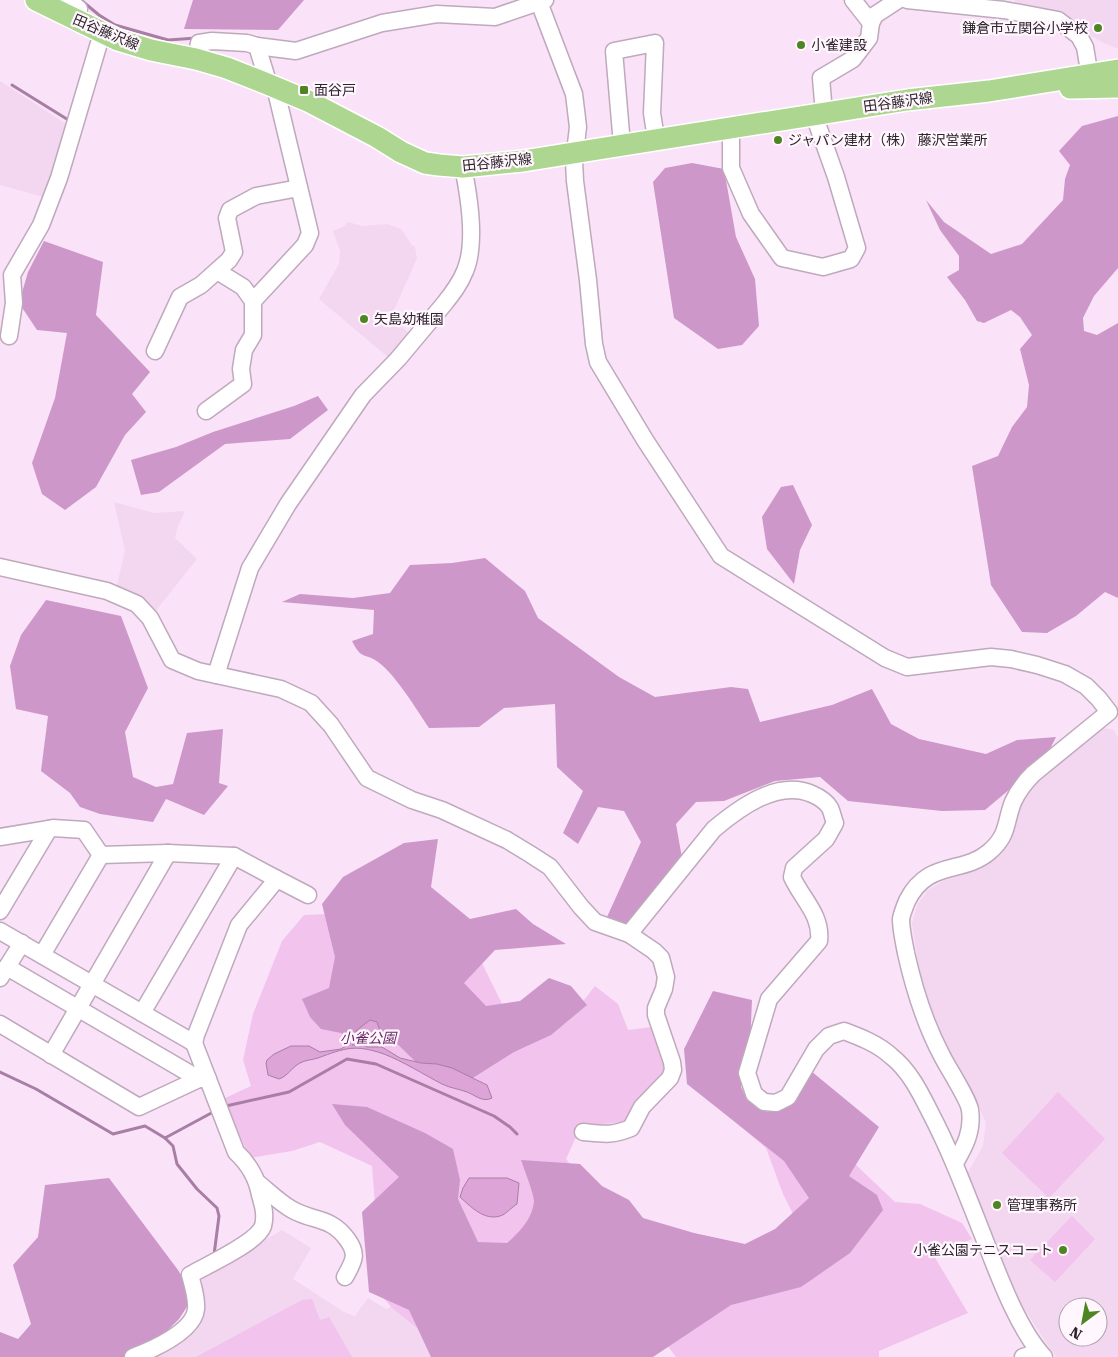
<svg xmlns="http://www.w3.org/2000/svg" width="1118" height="1357" font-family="'Roboto Serif','Noto Sans JP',serif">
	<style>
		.built { fill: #f3d6f0; fill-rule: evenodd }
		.green { fill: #f1c3ed }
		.forest { fill: #ce97c9 }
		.water { fill: #dca4d7; stroke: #a87ea4 }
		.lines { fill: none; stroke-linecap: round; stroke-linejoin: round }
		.stream { stroke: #a87ea4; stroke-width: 3 }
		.minor-casing { stroke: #bfa9bc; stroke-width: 19 }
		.major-casing { stroke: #fff; stroke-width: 24 }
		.minor { stroke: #fff; stroke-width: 16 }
		.major { stroke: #add691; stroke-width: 21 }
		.poi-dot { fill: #4d8520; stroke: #fff6fe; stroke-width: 2 }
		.labels { text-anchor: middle; stroke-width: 4.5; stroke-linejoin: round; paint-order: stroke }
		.poi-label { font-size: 14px; fill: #2d242c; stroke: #fff6fe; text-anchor: start }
		.street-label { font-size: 14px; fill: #2d242c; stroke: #fff6fe }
		.park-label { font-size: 14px; font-style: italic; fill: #682665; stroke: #fff6fe }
	</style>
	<rect width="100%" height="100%" fill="#fae3f8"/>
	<g class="built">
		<polygon points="1015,0 1118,0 1118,49 1104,43 1056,16 1012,7"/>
		<polygon points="0,81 71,127 47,198 0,185"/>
		<polygon points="348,222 362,226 387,224 401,229 412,245 415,247 417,258 391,317 412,336 392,357 388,357 319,299 339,264 340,251 333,231 344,226"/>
		<polygon points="114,502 154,513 185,511 177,529 175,538 197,559 154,613 116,590 125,550"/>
		<path d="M1097,727l17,3 4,8v619h-61l-7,-8 -33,-52 -50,-123 16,-28 3,-24 -51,-98 -15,-48 -8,-52 5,-19 11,-15 15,-9 37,-14 47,-78zM1068,1307h30v30h-30z"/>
		<polygon points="282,1230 311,1248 293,1279 344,1312 355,1316 368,1298 386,1309 409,1298 442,1357 153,1357 203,1301 202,1277"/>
	</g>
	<g class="green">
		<polygon points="377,912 481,961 507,1014 566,1023 595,986 618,1004 628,1030 652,1027 667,1069 644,1093 625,1122 581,1126 566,1159 620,1222 693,1273 796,1220 783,1194 766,1148 723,1112 709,1061 740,1099 768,1117 817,1128 895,1202 920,1204 962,1223 972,1239 934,1256 968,1313 879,1351 879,1357 676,1357 667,1345 454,1357 392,1308 382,1296 372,1166 320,1142 292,1151 250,1158 223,1099 251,1086 243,1060 253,1014 282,941 304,915"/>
		<polygon points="1058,1092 1105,1139 1049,1198 1002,1153"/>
		<polygon points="1072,1216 1095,1239 1055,1282 1030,1260"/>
		<polygon points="312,1299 320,1320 329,1317 352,1357 196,1357 302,1300"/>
	</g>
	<g class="forest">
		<polygon points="193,0 304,0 278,30 184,29"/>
		<polygon points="1118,116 1118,268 1094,296 1083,318 1084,331 1097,335 1118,323 1118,598 1105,592 1076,616 1047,633 1022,632 991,585 972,466 998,456 1012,427 1027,407 1029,385 1020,349 1032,335 1020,317 1011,310 984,323 977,321 965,300 947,277 959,270 959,256 940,230 926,200 944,222 991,254 1022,244 1063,200 1065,179 1070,165 1059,151 1082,126"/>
		<polygon points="692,163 724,169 736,237 755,279 759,326 742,345 718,349 674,318 653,182 665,168"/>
		<polygon points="44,241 103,262 96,315 150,372 132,394 146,412 125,435 96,487 65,510 42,494 32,463 55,398 67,333 37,330 19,303 28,272"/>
		<polygon points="318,396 328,410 290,439 225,444 159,492 141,495 131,460 176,447 213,432 294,406"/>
		<polygon points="793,485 812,525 800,550 794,584 767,549 762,517 781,487"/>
		<path d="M485,558l40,33 13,27 81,59 36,20 76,-10 17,2 12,33 72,-17 40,-16 19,35 28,15 67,15 31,-14 39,-3 -7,14 -33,33 -31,26 -43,1 -94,-10 -28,-24 -45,4 -51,20 -28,1 -20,22 6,34 -26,38 -31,28 -18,-7 34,-75 -17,-31 -26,-4 -20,37 -15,-11 20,-42 -26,-24 -2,-63 -51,4 -25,19 -50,1c-12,-18 -34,-54 -51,-66 -14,-10 -16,-1 -26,-21l21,-7 1,-24 -92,-8 18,-8 53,4 37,-5 20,-28 42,-2z"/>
		<polygon points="46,600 121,616 148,688 125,732 133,777 156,787 173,784 187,733 223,729 219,783 228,786 204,815 166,799 153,822 100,814 80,807 70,793 41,771 48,716 16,709 10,666 21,635"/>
		<polygon points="438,839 431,887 470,919 516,909 533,924 566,944 495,950 464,983 486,1006 520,1001 549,978 571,986 587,1005 551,1035 514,1052 468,1081 422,1068 384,1031 355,1044 341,1033 321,1029 310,1017 302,999 329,988 335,957 322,904 343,877 404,843"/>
		<path d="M713,991l39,9 -2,47 -9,28v12l6,13 20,12 14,-4 30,-37 68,56 -30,49 28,19 6,15 -33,43 -49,34 -70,18 -78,52h-222l-22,-47 -40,-18 -7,-80 37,-35 -54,-52 -13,-21 35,3 58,26 28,16 7,31 -2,19 20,43 29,1c12,-10 26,-25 27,-42 0,-7 -10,-32 -13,-41l59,4 22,22 27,14 14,18 51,15 51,11 30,-15 34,-31 -25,-37 -97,-77 -3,-35z"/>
		<polygon points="109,1178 178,1270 194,1296 179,1319 141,1357 0,1357 0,1332 18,1339 31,1324 13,1265 38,1237 45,1185"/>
	</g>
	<g class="water">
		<path d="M370,1020l7,2 4,12 -2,5 -10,3 -12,-3 -5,6 10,-1 5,3h15l18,11 21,5 16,1 15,4 35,17 5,13c-9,5 -17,-3 -25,-6 -8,-3 -17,-4 -25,-8 -19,-10 -38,-22 -58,-30 -29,-10 -39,-6 -66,4 -6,2 -13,2 -18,5 -9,5 -12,13 -21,16l-11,-4 -2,-12 1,-3 7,-6 17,-8h18l11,6 21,-3 6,-4 10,-15z"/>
		<path d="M469,1178h38l12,5 -2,21c-5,3 -12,11 -17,12 -16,5 -30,-10 -40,-19l3,-9z"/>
	</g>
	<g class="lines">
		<g class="stream">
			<polyline points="81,0 99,15 115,25 168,40 197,38"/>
			<polyline points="12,85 70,121"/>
			<polyline points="0,1072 36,1089 113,1134 145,1126 165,1138 173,1146 177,1164 197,1189 217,1208 219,1216 214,1255"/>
			<polyline points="226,1106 289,1092 347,1059 376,1064 494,1116 510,1127 517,1134"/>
			<polyline points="165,1138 215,1111"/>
		</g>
		<defs>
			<g id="minor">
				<polyline points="68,0 79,9 74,19"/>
				<polyline points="853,0 871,23"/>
				<polyline points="907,0 1004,10 1058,20 1079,36 1085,47 1090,77 1097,82"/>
				<path d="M539,2l35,92 4,33 -4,34 1,20 13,99 6,64 4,18 47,78 76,116 164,102 22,9 84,-10 20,2 26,6 28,9 21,12 13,13 10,13 -76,62c-8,8 -15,17 -20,28 -8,20 -4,33 -24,50 -27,23 -61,7 -82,49 -2,5 -5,12 -6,18 0,11 3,23 5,34 8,36 19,71 36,103 6,12 27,44 28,54 3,21 -5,36 -15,53"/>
				<polyline points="257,46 269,85"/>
				<polyline points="196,59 199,43 212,41 247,43 257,46 296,51 382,23 437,14 495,17 545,0"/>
				<polyline points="824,113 821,78 853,59 869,38 871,23 875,15 898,0"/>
				<polyline points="731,128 731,168 751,214 782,258 823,267 851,259 857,248 836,177 814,115"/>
				<polyline points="622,145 614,51 655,43 652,113 656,139"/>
				<polyline points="217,271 243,287 253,301"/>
				<polyline points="9,336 14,303 12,275 41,225 59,178 99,43 104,33"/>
				<polyline points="155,351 180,297 201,285 229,260 234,252 227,218 230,210 256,196 299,188"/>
				<polyline points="206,411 243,384 241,369 244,350 253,335 253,301 305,245 310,233 275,87"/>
				<path d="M0,567l107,24 30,13 13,14 22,42 26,11 83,18 30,14 20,22 36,53 45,22 30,10 65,30 23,14 20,13 31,40 14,15 34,12 25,17 7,7 5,19 -2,12 -8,19v7l16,47 1,8 -3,8 -28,29 -11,21c-20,8 -27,6 -48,4"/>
				<path d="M216,675l34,-107 38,-64 75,-109 35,-36 46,-55c8,-10 16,-20 21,-33 12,-28 4,-75 -2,-104"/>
				<polyline points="0,837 49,829"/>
				<polyline points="277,879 308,895"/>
				<path d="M0,911l49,-82 4,-1 31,2 17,25 67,-2 66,3 43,23 -38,46 -43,110 -2,8 42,109c13,12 21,26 24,43 3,10 6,20 3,31 -6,17 -56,39 -73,49 3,11 7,23 6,34 -2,23 -45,41 -63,48"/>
				<polyline points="0,931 194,1043"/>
				<path d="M629,934l85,-105c25,-21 64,-50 98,-35 7,3 14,7 18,14 2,4 3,10 5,15l-9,16 -32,29 -2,9c10,22 30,38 27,64l-50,58 -22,74 7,21 10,8 12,1 12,-6 28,-48 13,-13 15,-5c16,6 34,13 47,25 18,14 29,36 39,56 21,40 37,83 54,126 14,36 34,91 60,119"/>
				<polyline points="42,955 101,855"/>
				<polyline points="7,967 199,1079"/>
				<polyline points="0,978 22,943"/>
				<polyline points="142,1013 234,856"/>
				<polyline points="0,1024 139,1107 199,1079 208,1079"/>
				<polyline points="51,1055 168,853"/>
				<path d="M258,1183c11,9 21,19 33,26 22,13 39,7 56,30 12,16 6,23 -2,38"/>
				<polyline points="1023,1357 1039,1352"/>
			</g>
			<g id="major">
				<polyline points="36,0 118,40 151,50 196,59 227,68 265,83 308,101 377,137 401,152 425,163 439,165 463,167 523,161 907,100 989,91 1118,70"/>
				<polyline points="1070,88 1118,87"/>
			</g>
		</defs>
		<use href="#minor" class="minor-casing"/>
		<use href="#major" class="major-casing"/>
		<use href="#minor" class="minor"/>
		<use href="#major" class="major"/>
	</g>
	<g class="poi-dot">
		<circle cx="1098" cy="28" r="5"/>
		<circle cx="801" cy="45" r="5"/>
		<rect x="299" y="85" width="10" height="10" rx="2.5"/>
		<circle cx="778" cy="140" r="5"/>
		<circle cx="364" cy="319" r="5"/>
		<circle cx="997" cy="1205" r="5"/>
		<circle cx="1063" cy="1250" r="5"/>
	</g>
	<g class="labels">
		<g class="poi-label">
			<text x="1088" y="33" text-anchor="end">鎌倉市立関谷小学校</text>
			<text x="811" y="50">小雀建設</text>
			<text x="314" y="95">面谷戸</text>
			<text x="788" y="145">ジャパン建材（株） 藤沢営業所</text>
			<text x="374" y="324">矢島幼稚園</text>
			<text x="1007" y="1210">管理事務所</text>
			<text x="1053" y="1255" text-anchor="end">小雀公園テニスコート</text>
		</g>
		<g class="street-label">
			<text transform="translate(106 32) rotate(23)" y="5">田谷藤沢線</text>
			<text transform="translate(898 102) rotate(-8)" y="5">田谷藤沢線</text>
			<text transform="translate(497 162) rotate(-6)" y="5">田谷藤沢線</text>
		</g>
		<g class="park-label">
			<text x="368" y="1043">小雀公園</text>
		</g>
	</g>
	<g transform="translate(1083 1322) rotate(212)"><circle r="24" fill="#fff6fe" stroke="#aba2aa"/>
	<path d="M0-4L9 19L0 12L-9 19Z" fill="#4d8520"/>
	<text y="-8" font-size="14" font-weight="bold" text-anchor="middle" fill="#2d242c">N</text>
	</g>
</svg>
